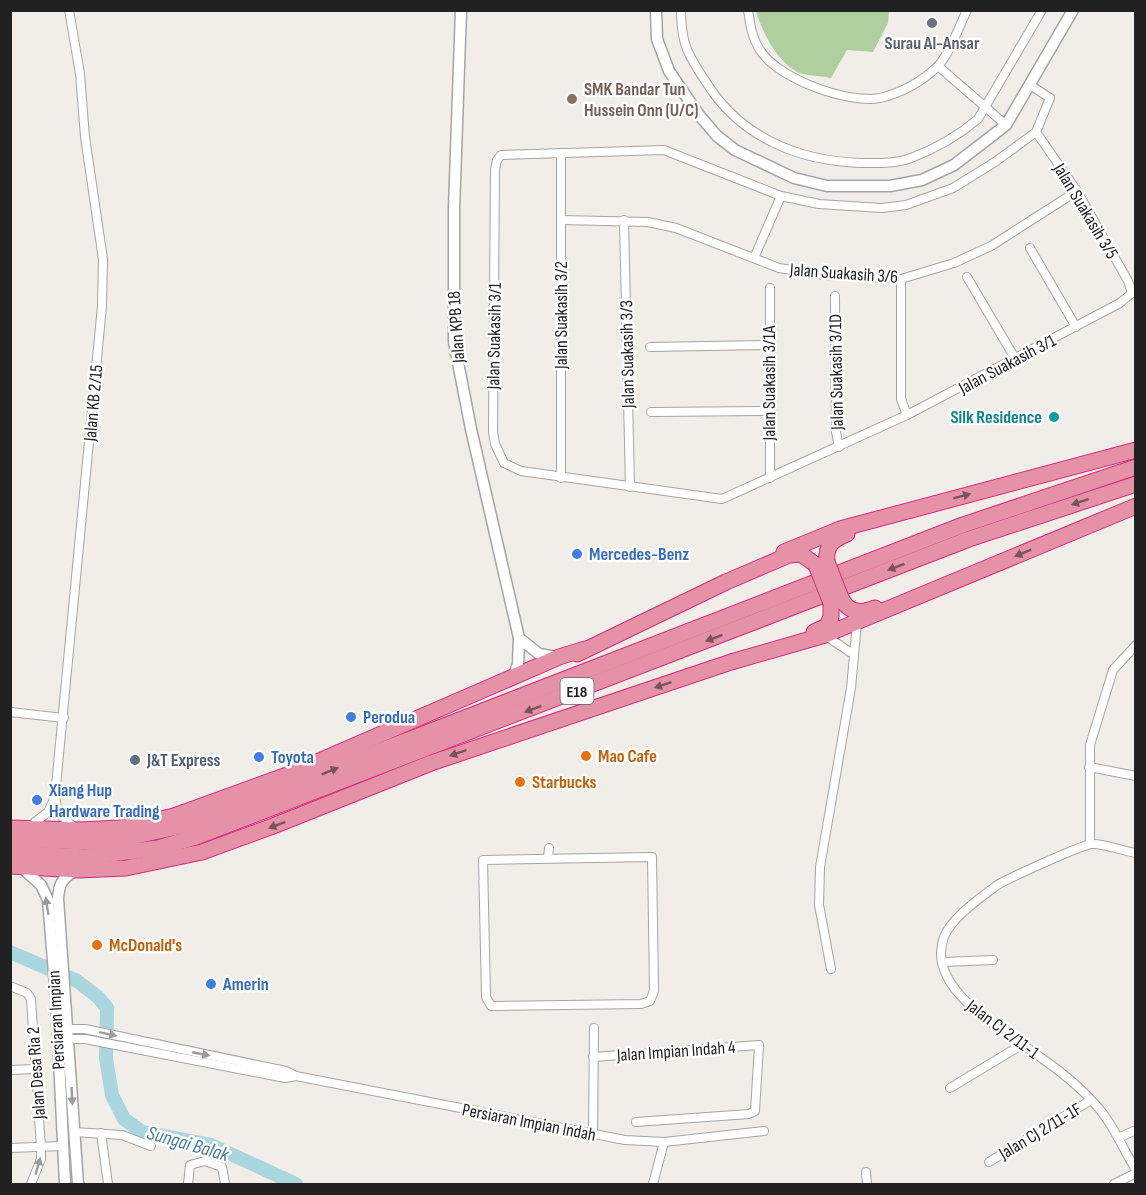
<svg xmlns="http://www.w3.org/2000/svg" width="1146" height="1195" font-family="'Sofia Sans Condensed',sans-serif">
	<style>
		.forest { fill: #b0cf9e }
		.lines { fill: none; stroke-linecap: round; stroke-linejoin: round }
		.river { stroke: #aad6dd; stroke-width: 14 }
		.minor-casing { stroke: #a5a5a5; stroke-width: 10 }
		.tertiary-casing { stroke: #a5a5a5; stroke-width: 13 }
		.motorway-casing { stroke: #d62d76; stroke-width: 17 }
		.minor { stroke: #fff; stroke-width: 8 }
		.tertiary { stroke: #fff; stroke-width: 10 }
		.motorway { stroke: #e592a9; stroke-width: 15 }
		.motorway-bridge-casing { stroke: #d62d76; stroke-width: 17; stroke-linecap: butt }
		.motorway-bridge { stroke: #e592a9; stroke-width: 15 }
		.oneway { fill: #79545e }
		.oneway2 { fill: #9b9b9b }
		.worship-dot { fill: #6b7280; stroke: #fff; stroke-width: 2 }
		.education-dot { fill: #8d6e63; stroke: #fff; stroke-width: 2 }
		.culture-dot { fill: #0f9aa8; stroke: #fff; stroke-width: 2 }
		.shop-dot { fill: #3f7fe0; stroke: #fff; stroke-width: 2 }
		.food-dot { fill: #e8710a; stroke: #fff; stroke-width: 2 }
		.service-dot { fill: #5c6f8a; stroke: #fff; stroke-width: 2 }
		.labels { text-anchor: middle; stroke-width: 5; stroke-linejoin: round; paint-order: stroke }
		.shield { fill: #fff; stroke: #646464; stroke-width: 1.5 }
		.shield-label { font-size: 16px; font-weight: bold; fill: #212121 }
		.worship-label { font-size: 18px; font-weight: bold; fill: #5b616d; stroke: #fff }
		.education-label { font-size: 18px; font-weight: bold; fill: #785e54; stroke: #fff; text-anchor: start }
		.street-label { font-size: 18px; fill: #212121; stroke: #fff }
		.culture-label { font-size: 18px; font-weight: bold; fill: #0d838f; stroke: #fff; text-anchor: end }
		.shop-label { font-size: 18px; font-weight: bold; fill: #366cbe; stroke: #fff; text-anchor: start }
		.food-label { font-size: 18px; font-weight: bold; fill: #c56008; stroke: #fff; text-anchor: start }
		.service-label { font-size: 18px; font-weight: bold; fill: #4e5e75; stroke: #fff; text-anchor: start }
		.water-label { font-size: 20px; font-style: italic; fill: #497b9e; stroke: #fff }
	</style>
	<rect width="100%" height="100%" fill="#f1ede8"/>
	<path class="forest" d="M756,11v-1l133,1 -1,12 -15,29 -26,-2 -16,28c-9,-2 -19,-2 -28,-4 -24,-7 -41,-42 -47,-63z"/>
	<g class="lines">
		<polyline class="river" points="10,952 77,981 98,997 107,1008 106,1058 112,1095 124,1119 142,1132 211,1145 296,1184"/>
		<defs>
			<g id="minor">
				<polyline points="69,10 80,74 85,137 103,259 102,306 55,796 58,813 75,828"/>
				<path d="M681,10c0,34 7,45 25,72 34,55 92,79 155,81 17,0 34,1 50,-5 24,-9 48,-23 67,-39l64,-109"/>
				<path d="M748,10c2,14 4,28 12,40 18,29 88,54 120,48 21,-5 41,-16 57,-31 11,-10 23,-42 30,-57"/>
				<polyline points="938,66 1006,125"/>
				<polyline points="1030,85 1050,98 1036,132 995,162 953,188 906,205 882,208 819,204 781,196 664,150 501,155 497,160 495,169 493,432 495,444 504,463 521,471 722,499 907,415 1120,303 1132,293 1128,281 1077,191 1036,132"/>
				<polyline points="561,220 648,222 676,228 779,268 824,275 901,279 954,263 991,246 1077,191"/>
				<polyline points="624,220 630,487"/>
				<polyline points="1030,248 1076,327"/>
				<polyline points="754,258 781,196"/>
				<polyline points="967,277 1016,360"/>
				<polyline points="901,279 901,399 907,415"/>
				<polyline points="835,296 836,432 839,447"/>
				<polyline points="650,347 768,345"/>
				<polyline points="651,412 768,411"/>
				<polyline points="561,478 561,153"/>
				<polyline points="770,478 770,288"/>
				<polyline points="826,636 853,654"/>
				<polyline points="10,712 64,718"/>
				<polyline points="1089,767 1136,776"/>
				<polyline points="29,827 48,812 55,797"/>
				<polyline points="1090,844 1090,745 1113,670 1136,645"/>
				<path d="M1136,853c-14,-2 -32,-10 -45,-9 -9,1 -87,36 -95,42 -17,13 -44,31 -52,51 -20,53 64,95 96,120 19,13 40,30 55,47 17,18 28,45 41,66"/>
				<polygon points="652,857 654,991 650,1001 641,1004 491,1006 486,997 483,860"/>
				<polyline points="548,858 549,848"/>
				<polyline points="943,962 993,960"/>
				<polyline points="831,969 819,905 820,867 851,688 857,623"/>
				<polyline points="10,986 27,993 31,999 41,1147 41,1159 31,1184"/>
				<polyline points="64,1029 85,1029 286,1071 296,1076 625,1140 664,1142 764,1131"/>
				<polyline points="63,1039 85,1039 285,1078 296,1076"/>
				<polyline points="593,1057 759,1045 755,1111 749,1114 636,1122"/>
				<polyline points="10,1070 36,1069"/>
				<polyline points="950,1088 1023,1044"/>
				<polyline points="74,1132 122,1135 151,1146"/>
				<polyline points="101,1133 108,1184"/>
				<polyline points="593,1135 594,1028"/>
				<polyline points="1118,1138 1136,1130"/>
				<polyline points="10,1148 62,1146"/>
				<polyline points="989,1162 1091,1100"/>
				<polyline points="866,1172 867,1184"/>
				<polyline points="188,1184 190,1165 205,1161 222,1167 225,1184"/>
				<polyline points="653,1184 664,1142"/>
				<polyline points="1114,1184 1136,1173"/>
			</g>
			<g id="tertiary">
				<polyline points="461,10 454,209 454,342 471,429 519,638 518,664 513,678"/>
				<polyline points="656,10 657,39 669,71 699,115 717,136 735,150 794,178 827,186 890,186 922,180 954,165 1006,125 1073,10"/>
				<polyline points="519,638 539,654 557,657"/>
				<polyline points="20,866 41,885 48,900 56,997 65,1184"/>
				<path d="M75,871c-13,7 -16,13 -17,28l20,285"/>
			</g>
			<g id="motorway">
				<polyline points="784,552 840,529 1136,450"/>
				<path d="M827,562c-2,-16 6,-23 20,-28"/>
				<path d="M841,598c8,15 19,16 34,10"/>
				<polyline points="814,632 827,626 831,617 831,603"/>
				<polyline points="577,654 726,582 789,555 801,554 816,565"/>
				<polyline points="10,828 80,830 120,828 174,816 287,775 559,657 585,649"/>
				<polyline points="10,839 86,842 122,839 191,824 963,525 1136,467"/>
				<polyline points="10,853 86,857 158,848 196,837 969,539 1136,484"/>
				<polyline points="10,866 78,870 126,868 202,852 273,826 431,763 731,662 825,635 1136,506"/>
			</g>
		</defs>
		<use href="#minor" class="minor-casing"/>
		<use href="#tertiary" class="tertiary-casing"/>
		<use href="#motorway" class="motorway-casing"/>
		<use href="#minor" class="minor"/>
		<use href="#tertiary" class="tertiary"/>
		<use href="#motorway" class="motorway"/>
		<defs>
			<g id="motorway-bridge">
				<polyline points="827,562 841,598"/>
				<polyline points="816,565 831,603"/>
			</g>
		</defs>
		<use href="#motorway-bridge" class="motorway-bridge-casing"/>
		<use href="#motorway-bridge" class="motorway-bridge"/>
	</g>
	<defs><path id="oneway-solid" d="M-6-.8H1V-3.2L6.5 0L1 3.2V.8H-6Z" transform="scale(1.5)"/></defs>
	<g class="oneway">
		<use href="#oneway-solid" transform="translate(962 496) rotate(-15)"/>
		<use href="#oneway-solid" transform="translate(1080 502) rotate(162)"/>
		<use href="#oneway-solid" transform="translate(1023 553) rotate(158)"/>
		<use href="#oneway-solid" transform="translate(896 567) rotate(159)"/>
		<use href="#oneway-solid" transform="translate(714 638) rotate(159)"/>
		<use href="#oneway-solid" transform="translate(663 685) rotate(162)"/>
		<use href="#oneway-solid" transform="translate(533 709) rotate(159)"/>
		<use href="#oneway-solid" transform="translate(458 753) rotate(161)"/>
		<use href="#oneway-solid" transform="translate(330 771) rotate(-22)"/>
		<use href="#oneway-solid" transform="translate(277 825) rotate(159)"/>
	</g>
	<g class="oneway2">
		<use href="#oneway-solid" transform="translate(47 906) rotate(-99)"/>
		<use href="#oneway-solid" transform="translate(108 1034) rotate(12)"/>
		<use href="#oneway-solid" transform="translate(201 1054) rotate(11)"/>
		<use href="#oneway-solid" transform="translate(72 1096) rotate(87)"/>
		<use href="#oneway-solid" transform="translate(38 1166) rotate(-74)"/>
	</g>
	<circle class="worship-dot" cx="932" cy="23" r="6"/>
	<circle class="education-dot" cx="572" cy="99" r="6"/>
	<circle class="culture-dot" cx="1054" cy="417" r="6"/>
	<g class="shop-dot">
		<circle cx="577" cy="554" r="6"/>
		<circle cx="351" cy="717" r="6"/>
		<circle cx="259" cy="757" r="6"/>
		<circle cx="37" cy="800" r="6"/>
		<circle cx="211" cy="984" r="6"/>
	</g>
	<g class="food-dot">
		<circle cx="586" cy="756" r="6"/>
		<circle cx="520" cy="782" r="6"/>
		<circle cx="97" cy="945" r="6"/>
	</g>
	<circle class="service-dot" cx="135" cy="760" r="6"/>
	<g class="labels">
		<rect class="shield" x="560.5" y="678" width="33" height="26" rx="4.5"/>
		<g class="shield-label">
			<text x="577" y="697">E18</text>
		</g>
		<g class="worship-label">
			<text x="932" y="49">Surau Al-Ansar</text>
		</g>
		<g class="education-label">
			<text x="584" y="95">SMK Bandar Tun<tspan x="584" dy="21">Hussein Onn (U/C)</tspan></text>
		</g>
		<g class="street-label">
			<text transform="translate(1086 211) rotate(59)" y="6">Jalan Suakasih 3/5</text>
			<text transform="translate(844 273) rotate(4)" y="6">Jalan Suakasih 3/6</text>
			<text transform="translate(561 315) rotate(-90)" y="6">Jalan Suakasih 3/2</text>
			<text transform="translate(456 327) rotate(-94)" y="6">Jalan KPB 18</text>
			<text transform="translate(494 336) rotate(-89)" y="6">Jalan Suakasih 3/1</text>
			<text transform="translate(627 354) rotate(-91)" y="6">Jalan Suakasih 3/3</text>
			<text transform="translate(1007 364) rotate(-28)" y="6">Jalan Suakasih 3/1</text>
			<text transform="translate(836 372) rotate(-91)" y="6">Jalan Suakasih 3/1D</text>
			<text transform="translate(769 383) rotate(-90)" y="6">Jalan Suakasih 3/1A</text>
			<text transform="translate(93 403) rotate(-85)" y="6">Jalan KB 2/15</text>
			<text transform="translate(56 1020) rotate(-93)" y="6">Persiaran Impian</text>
			<text transform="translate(1003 1029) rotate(37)" y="6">Jalan CJ 2/11-1</text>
			<text transform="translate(676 1051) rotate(-4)" y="6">Jalan Impian Indah 4</text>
			<text transform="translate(36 1073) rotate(-94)" y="6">Jalan Desa Ria 2</text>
			<text transform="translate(529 1122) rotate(11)" y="6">Persiaran Impian Indah</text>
			<text transform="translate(1040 1131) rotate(-31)" y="6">Jalan CJ 2/11-1F</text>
		</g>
		<g class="culture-label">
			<text x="1042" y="423">Silk Residence</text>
		</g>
		<g class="shop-label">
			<text x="589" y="560">Mercedes-Benz</text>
			<text x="363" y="723">Perodua</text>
			<text x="271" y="763">Toyota</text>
			<text x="49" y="796">Xiang Hup<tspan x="49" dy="21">Hardware Trading</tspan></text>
			<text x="223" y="990">Amerin</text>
		</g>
		<g class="food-label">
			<text x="598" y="762">Mao Cafe</text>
			<text x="532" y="788">Starbucks</text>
			<text x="109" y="951">McDonald's</text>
		</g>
		<g class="service-label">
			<text x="147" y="766">J&amp;T Express</text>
		</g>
		<g class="water-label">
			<text transform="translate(188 1143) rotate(16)" y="7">Sungai Balak</text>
		</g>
	</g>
	<rect width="1146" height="1195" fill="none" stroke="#212121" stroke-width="24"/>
</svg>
